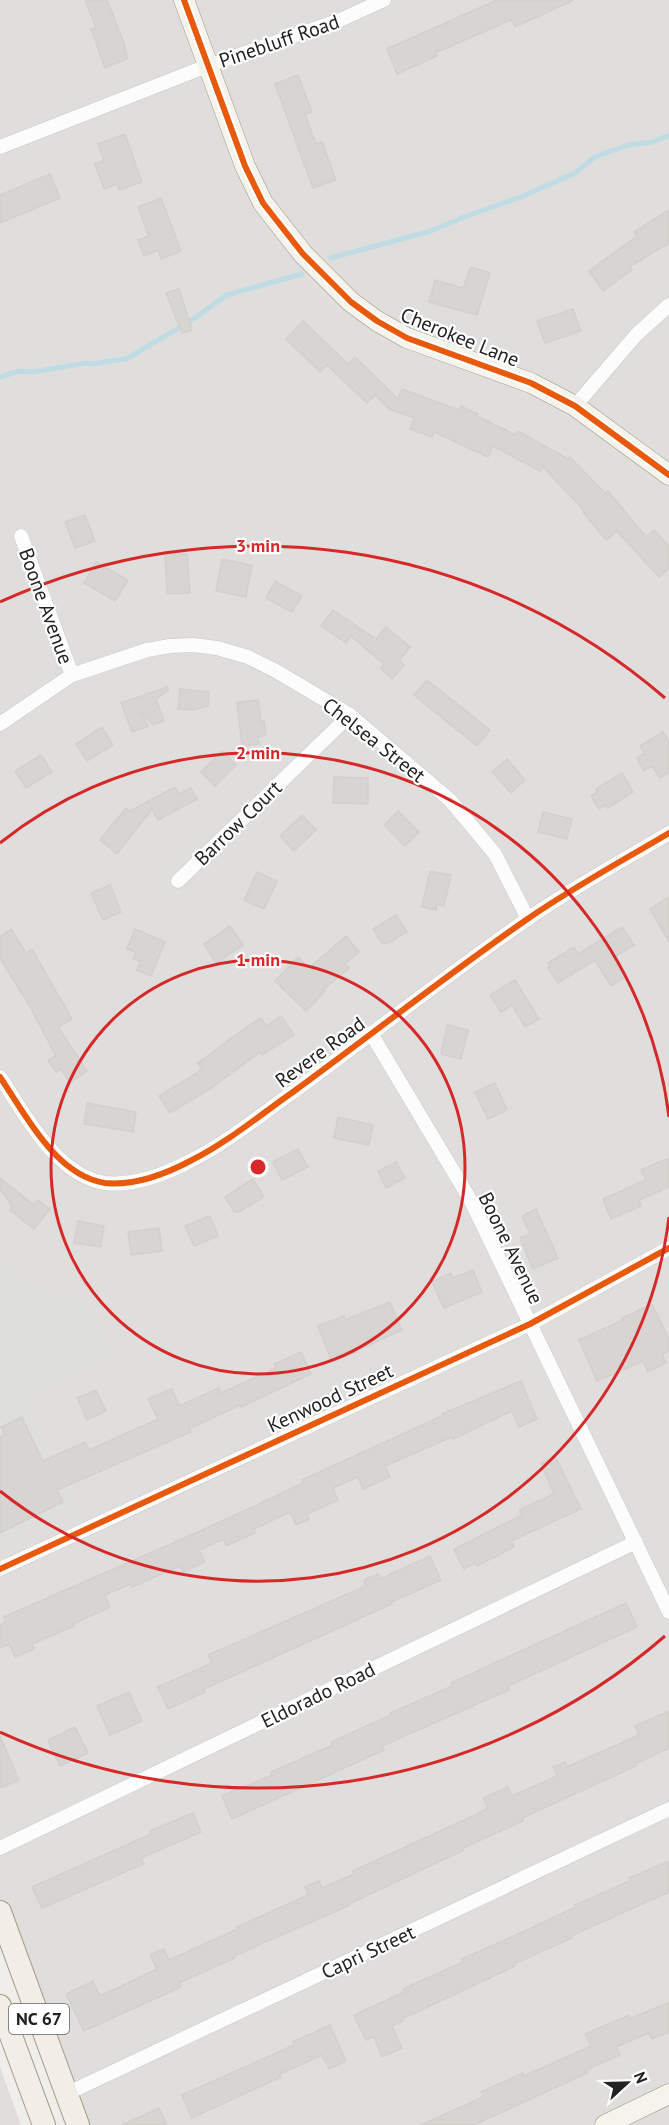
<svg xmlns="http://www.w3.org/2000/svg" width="669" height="2125" font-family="'PT Sans',sans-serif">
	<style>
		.residential { fill: #dfdedc }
		.religious { fill: #dededc }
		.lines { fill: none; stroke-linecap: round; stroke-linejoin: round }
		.stream { stroke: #bfdbe3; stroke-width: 5 }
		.building { fill: #d7d4d2; stroke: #d3d0cc; stroke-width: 1.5 }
		.street-casing { stroke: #c9c8c7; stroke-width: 15 }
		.secondary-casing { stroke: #999a82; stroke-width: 21 }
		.primary-casing { stroke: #a79c86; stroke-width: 24 }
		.street { stroke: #fdfcfc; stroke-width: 14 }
		.secondary { stroke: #f4f4ed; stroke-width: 20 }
		.primary { stroke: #f3ede7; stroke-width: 22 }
		.cycleway-casing { stroke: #fff; stroke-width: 10 }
		.cycleway { stroke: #e8590c; stroke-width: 6 }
		.ring { fill: none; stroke: #d62828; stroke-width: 3 }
		.labels { text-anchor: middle; stroke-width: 4.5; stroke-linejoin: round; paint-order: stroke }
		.shield { fill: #fff; stroke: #646464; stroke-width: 1.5 }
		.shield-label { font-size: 18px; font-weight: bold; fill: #222 }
		.street-label { font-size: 20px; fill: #222; stroke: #fff }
		.centre { fill: #d62828; stroke: #fff; stroke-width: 3 }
		.ring-label { font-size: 18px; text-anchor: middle; font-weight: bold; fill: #d62828; stroke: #fff; stroke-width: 4.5; stroke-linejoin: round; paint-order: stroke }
	</style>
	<rect width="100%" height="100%" fill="#f0eeeb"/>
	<g class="residential">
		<polygon points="0,0 669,0 669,2125 81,2125 0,1910"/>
		<polygon points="0,2067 21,2125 0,2125"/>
	</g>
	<polygon class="religious" points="0,1261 17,1279 46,1294 87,1303 109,1357 21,1399 74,1507 0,1542"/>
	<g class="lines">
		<g class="stream">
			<polyline points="331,258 431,231 464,217 521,197 575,173 595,157 628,145 652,142 669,135"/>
			<polyline points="0,377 19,371 33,372 86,363 91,364 126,359 189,322 227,295 302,274"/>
		</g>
	</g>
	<g class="building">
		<polygon points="85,0 107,0 125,46 124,47 128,58 105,68 91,29 96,27"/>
		<polygon points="497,0 574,0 515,27 511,20 435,53 437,56 397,74 387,49"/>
		<polygon points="298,75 312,112 305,114 316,144 322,142 336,180 313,188 275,84"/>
		<polygon points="125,134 142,182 119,190 117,184 104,189 95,164 104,161 98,144"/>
		<polygon points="50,174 60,198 0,223 0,195"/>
		<polygon points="161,198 181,251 161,259 158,250 144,256 138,240 149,236 138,207"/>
		<polygon points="669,210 669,243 629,267 632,270 603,291 589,271 637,236 634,232"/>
		<polygon points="471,267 490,273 477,315 429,302 435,280 463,288"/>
		<polygon points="179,289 192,330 182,333 166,293"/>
		<polygon points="573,309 581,331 545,343 537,321"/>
		<polygon points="303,321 348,364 355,357 398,399 402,389 459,410 461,406 478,414 477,416 516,435 518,431 568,459 570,457 605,493 608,491 646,537 654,530 669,546 669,568 659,577 617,531 606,540 583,512 584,510 543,467 540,471 493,446 488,457 434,432 432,437 410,429 414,418 389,409 375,395 367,403 327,365 320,372 286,339"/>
		<polygon points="85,515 95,541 75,548 65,522"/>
		<polygon points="187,554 190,593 167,594 165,555"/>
		<polygon points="222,559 252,565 246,597 216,591"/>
		<polygon points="96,562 128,580 115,601 84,583"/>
		<polygon points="275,581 302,596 292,612 266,598"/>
		<polygon points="333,610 376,639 386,627 410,647 399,661 404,665 392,679 381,669 384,664 351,636 346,643 321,626"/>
		<polygon points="427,680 490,730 477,746 414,695"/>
		<polygon points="167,687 169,690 156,699 164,721 153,725 140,711 148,726 132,732 121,703"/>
		<polygon points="180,689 209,692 208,706 194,710 178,709"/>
		<polygon points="258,700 261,721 264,721 266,735 258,737 259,744 242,746 237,703"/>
		<polygon points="102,727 113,745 87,761 76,744"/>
		<polygon points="663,732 669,741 669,773 660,778 652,766 644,771 637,758 645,753 640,746"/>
		<polygon points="222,751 236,765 215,786 201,772"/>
		<polygon points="41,755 52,772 26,788 15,771"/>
		<polygon points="507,759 525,780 511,793 492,772"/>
		<polygon points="622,773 633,792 608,808 606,805 599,809 591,796 598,792 596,789"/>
		<polygon points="334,777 368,778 368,804 333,803"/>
		<polygon points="175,787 179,794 191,788 197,799 158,820 152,809 117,854 100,840 126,808 130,811"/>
		<polygon points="398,811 419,832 405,846 384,825"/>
		<polygon points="543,812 572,819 567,839 538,832"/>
		<polygon points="302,815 316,830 294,851 280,836"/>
		<polygon points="430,871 451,875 444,906 437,904 436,910 422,907"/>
		<polygon points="257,872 277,881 264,909 244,900"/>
		<polygon points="110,885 121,912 103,920 91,893"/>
		<polygon points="669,897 669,942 650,909"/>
		<polygon points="396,915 407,932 388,943 382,943 373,929"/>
		<polygon points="230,926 243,945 216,963 204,944"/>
		<polygon points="622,927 634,945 613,958 625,977 611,986 595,960 558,983 548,968 550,967 548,963 574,947 578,954"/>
		<polygon points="11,929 26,953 32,949 72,1019 58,1027 87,1071 70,1083 61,1069 56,1072 48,1060 56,1056 29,1005 0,958 0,937"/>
		<polygon points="135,929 165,942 151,976 137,970 140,961 133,959 136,952 127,949"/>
		<polygon points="346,936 359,952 345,964 349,968 323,990 325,991 306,1011 275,981 298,957 309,968"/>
		<polygon points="515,980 539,1019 525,1027 512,1005 501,1012 490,995"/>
		<polygon points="281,1016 294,1035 262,1055 260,1052 210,1089 170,1113 159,1096 202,1070 198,1063 245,1028 261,1018 266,1026"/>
		<polygon points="447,1025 468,1030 461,1059 441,1054"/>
		<polygon points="495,1083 507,1110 488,1119 475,1092"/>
		<polygon points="87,1103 136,1112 133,1132 84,1124"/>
		<polygon points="338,1117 373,1125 369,1145 334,1138"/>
		<polygon points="298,1149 308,1167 282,1180 273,1162"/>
		<polygon points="669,1158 669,1187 639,1200 641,1206 611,1219 603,1199 646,1180 641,1170"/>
		<polygon points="396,1162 405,1178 386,1188 378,1171"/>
		<polygon points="0,1178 34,1205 38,1200 50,1209 34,1229 10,1210 12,1206 0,1189"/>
		<polygon points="253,1179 264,1197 239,1212 234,1212 225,1197"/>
		<polygon points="536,1209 558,1258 533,1269 520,1238 530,1234 522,1216"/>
		<polygon points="210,1216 218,1236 194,1246 185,1226"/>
		<polygon points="78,1221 104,1226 101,1247 74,1243"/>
		<polygon points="159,1228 162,1251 131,1255 128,1232"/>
		<polygon points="473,1270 482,1292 444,1308 432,1282 451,1273 453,1278"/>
		<polygon points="390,1302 402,1330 356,1351 357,1352 332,1362 318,1326 344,1316 345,1320"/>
		<polygon points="652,1304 669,1339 669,1351 662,1354 666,1363 648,1372 643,1361 597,1381 579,1340 623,1320 622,1318"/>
		<polygon points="301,1352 311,1374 241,1407 240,1405 189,1429 191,1432 57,1490 63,1502 0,1533 0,1437 5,1435 1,1427 22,1417 43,1461 85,1442 89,1450 158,1419 148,1399 172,1389 179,1406 219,1388 221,1393 276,1368 274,1364"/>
		<polygon points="521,1381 537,1419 519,1427 512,1411 453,1439 452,1437 385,1466 390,1477 363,1489 358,1477 333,1488 338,1500 307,1514 309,1519 296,1525 290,1512 254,1529 255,1533 226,1546 224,1539 199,1550 205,1562 183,1572 180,1566 132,1587 130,1584 105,1595 110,1607 73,1624 74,1626 32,1644 34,1649 15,1657 9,1644 0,1648 0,1625 6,1622 4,1617 189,1536 261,1503 303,1483 302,1480 442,1416 442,1414"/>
		<polygon points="96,1390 106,1411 87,1420 77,1398"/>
		<polygon points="555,1456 581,1509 511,1541 514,1547 477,1566 475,1563 464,1569 454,1549 522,1515 519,1510 554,1494 541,1463"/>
		<polygon points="430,1556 441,1580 391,1602 392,1604 204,1689 205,1692 168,1709 158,1687 212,1663 208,1655 366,1586 364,1580 378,1574 380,1579"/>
		<polygon points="626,1603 637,1627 508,1686 509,1690 382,1746 384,1750 232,1819 222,1796 272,1775 271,1772 333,1745 331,1742 391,1715 390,1713 452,1686 451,1683"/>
		<polygon points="129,1692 142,1721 110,1735 97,1706"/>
		<polygon points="669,1711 669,1748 635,1764 636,1766 522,1818 523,1821 463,1848 464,1850 349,1904 350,1905 234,1956 235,1958 179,1983 181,1987 84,2031 66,1994 93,1981 100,1996 111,1991 157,1969 150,1955 164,1949 169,1960 238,1929 237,1927 308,1895 305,1887 319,1881 322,1888 354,1874 353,1871 475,1815 488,1808 483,1798 508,1787 512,1796 557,1776 553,1767 565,1762 567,1767 639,1735 635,1726"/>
		<polygon points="75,1727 88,1753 60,1766 48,1740"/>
		<polygon points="0,1736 19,1780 0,1788"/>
		<polygon points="193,1813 201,1832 141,1858 144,1864 42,1908 32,1887 151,1834 150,1831"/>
		<polygon points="669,1861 669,1892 571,1936 572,1938 514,1964 515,1966 402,2019 403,2021 392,2026 402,2048 382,2057 374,2037 366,2040 354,2015 404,1992 403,1989 463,1962 462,1959 516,1935 576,1907 575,1905 630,1881 629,1878"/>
		<polygon points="669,2002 669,2032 652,2039 649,2033 616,2047 620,2055 586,2070 587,2073 474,2125 421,2125 483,2097 481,2092 523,2073 524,2076 591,2046 585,2034 629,2015 630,2019"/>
		<polygon points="330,2025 346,2061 329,2069 322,2055 280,2074 281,2077 192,2118 182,2095 294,2045 293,2042"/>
		<polygon points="159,2108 167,2125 122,2125"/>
	</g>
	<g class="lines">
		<defs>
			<g id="street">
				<polyline points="0,147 207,66 340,20 384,0"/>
				<polyline points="575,406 636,335 669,305"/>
				<polyline points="21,536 72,675"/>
				<polyline points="0,724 72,675 147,650 170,646 193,645 217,648 248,657 276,671 350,715 450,800 495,854 528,919"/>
				<polyline points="178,881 350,715"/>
				<polyline points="372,1035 471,1201 669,1612"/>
				<path d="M0,1077c25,37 56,99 105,106 29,3 61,-9 87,-23 36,-18 68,-45 101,-68 78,-57 154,-117 233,-172 46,-32 96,-59 143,-87"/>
				<polyline points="0,1569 530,1324 669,1248"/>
				<polyline points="0,1848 636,1542"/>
				<polyline points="66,2094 669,1809"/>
			</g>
			<g id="secondary">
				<polyline points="184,0 245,166 263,203 303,254 351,302 377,321 407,338 531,383 575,406 669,475"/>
				<polyline points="605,2125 669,2094"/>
			</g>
			<g id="primary">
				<polyline points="0,1912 78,2125"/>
				<polyline points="0,2006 44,2125"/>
			</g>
		</defs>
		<use href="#street" class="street-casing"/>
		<use href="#secondary" class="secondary-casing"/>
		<use href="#primary" class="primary-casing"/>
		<use href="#street" class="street"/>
		<use href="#secondary" class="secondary"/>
		<use href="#primary" class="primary"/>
		<defs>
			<g id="cycleway">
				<polyline points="184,0 245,166 263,203 303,254 351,302 377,321 407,338 531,383 575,406 669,475"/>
				<path d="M0,1077c25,37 56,99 105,106 29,3 61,-9 87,-23 36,-18 68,-45 101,-68 78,-57 154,-117 233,-172 46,-32 96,-59 143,-87"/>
				<polyline points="0,1569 530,1324 669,1248"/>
			</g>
		</defs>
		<use href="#cycleway" class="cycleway-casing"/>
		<use href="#cycleway" class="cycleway"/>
	</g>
	<g class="ring">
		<circle cx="258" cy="1167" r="207"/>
		<path d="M669 1217A414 414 0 0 1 0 1491M0 843A414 414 0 0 1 669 1117"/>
		<path d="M665 1636A621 621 0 0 1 0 1732M0 602A621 621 0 0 1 665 698"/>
	</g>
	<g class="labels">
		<rect class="shield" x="9" y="2004" width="60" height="30" rx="4.5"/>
		<g class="shield-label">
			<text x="39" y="2025">NC 67</text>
		</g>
		<g class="street-label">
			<text transform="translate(279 41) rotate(-19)" y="7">Pinebluff Road</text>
			<text transform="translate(460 337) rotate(22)" y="7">Cherokee Lane</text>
			<text transform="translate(46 606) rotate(70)" y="7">Boone Avenue</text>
			<text transform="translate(374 740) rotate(38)" y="7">Chelsea Street</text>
			<text transform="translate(238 823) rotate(-44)" y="7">Barrow Court</text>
			<text transform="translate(320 1052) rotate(-36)" y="7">Revere Road</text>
			<text transform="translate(511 1248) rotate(64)" y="7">Boone Avenue</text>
			<text transform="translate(330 1398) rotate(-25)" y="7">Kenwood Street</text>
			<text transform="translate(318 1695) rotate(-26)" y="7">Eldorado Road</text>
			<text transform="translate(368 1952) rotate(-25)" y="7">Capri Street</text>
		</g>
	</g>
	<circle cx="258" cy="1167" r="9" class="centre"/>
	<g class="ring-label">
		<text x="258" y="552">3 min</text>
		<text x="258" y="759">2 min</text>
		<text x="258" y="966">1 min</text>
	</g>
	<g transform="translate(627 2083) rotate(68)" stroke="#ffffff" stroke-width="4.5" paint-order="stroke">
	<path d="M0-4.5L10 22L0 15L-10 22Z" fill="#222222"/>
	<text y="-9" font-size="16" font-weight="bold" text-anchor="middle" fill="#222222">N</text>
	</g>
</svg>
